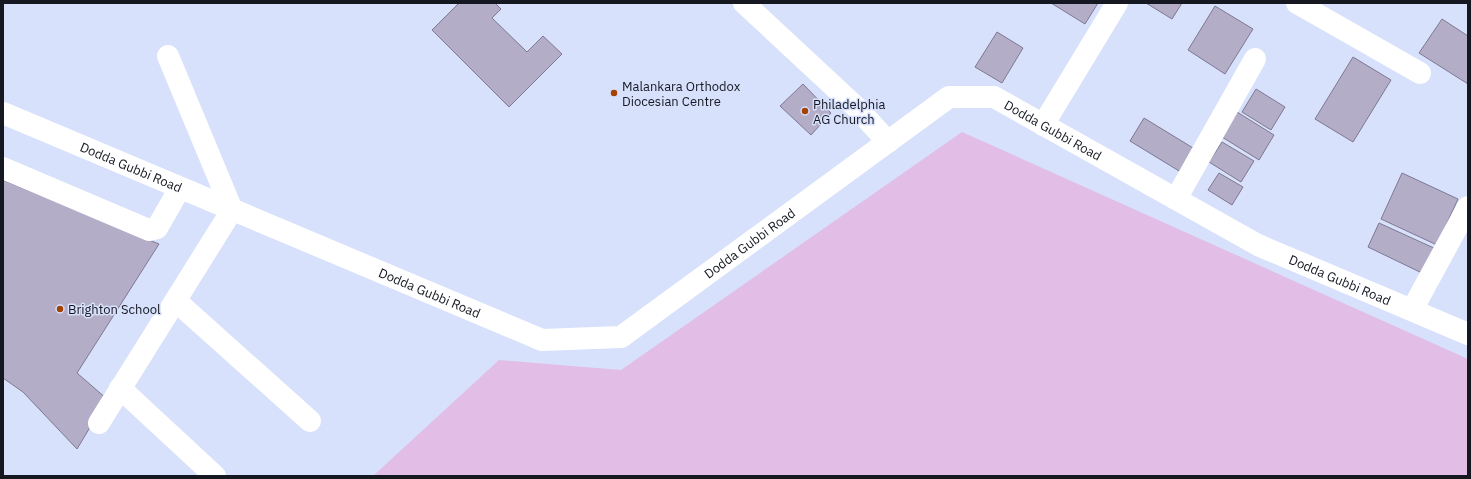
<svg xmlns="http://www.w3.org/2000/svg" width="1471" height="479" font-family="'IBM Plex Sans',sans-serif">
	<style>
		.green { fill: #e2bde5 }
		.building { fill: #b4adc8; stroke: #7f7891 }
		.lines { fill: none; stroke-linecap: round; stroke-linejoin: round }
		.minor { stroke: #fff; stroke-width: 22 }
		.poi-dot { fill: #a44203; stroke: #d7e1fc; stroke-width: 1.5 }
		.labels { text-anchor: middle; stroke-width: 3; stroke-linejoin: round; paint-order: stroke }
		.poi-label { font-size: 13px; fill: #151821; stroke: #d7e1fc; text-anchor: start }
		.street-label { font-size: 13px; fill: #151821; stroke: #d7e1fc }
	</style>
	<rect width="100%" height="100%" fill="#d7e1fc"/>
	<polygon class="green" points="962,132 1468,359 1468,476 373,476 499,360 621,370"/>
	<g class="building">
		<polygon points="459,3 495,3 501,9 492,18 527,52 543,36 562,54 509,107 432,30"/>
		<polygon points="1051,3 1098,3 1085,24"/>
		<polygon points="1146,3 1182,3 1172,19"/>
		<polygon points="1215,6 1253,29 1225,74 1188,50"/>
		<polygon points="1442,19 1468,36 1468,84 1419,53"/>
		<polygon points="997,32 1023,48 1002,83 975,67"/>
		<polygon points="1353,57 1391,80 1353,142 1315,119"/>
		<polygon points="803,84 831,113 811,135 780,106"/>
		<polygon points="1256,89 1285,107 1271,130 1242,112"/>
		<polygon points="1237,112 1274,135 1259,160 1222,137"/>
		<polygon points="1144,118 1198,151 1184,174 1130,141"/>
		<polygon points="1222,142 1254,161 1241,182 1209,162"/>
		<polygon points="1219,173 1243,187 1232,205 1208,190"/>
		<polygon points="1402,173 1458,199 1437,245 1381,219"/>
		<polygon points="3,180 159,244 77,373 107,399 77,449 23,392 3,378"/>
		<polygon points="1379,223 1436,249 1424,274 1368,247"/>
	</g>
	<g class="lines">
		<g class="minor">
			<polyline points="744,3 857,108 888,142"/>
			<polyline points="1297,3 1420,73"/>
			<path id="s1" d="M3,113l539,227 79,-3 328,-240h45l264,148 210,89"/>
			<polyline points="1043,125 1117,3"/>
			<polyline points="3,168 149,230 157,228 180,188"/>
			<polyline points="1176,199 1255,59"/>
			<polyline points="176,301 310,421"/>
			<polyline points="1412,310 1468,207"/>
			<polyline points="120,388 215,476"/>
			<polyline points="99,423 232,210 168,56"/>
		</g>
	</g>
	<g class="poi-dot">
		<circle cx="614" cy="93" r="4"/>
		<circle cx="805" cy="111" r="4"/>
		<circle cx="60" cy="309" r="4"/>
	</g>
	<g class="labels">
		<g class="poi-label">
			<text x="622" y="91">Malankara Orthodox<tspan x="622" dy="15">Diocesian Centre</tspan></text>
			<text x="813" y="109">Philadelphia<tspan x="813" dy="15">AG Church</tspan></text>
			<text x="68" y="314">Brighton School</text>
		</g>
		<g class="street-label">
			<text dy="5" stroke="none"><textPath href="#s1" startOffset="1183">Dodda Gubbi Road</textPath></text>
			<text dy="5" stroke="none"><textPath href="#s1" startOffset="139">Dodda Gubbi Road</textPath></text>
			<text dy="5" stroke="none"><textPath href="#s1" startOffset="823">Dodda Gubbi Road</textPath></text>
			<text dy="5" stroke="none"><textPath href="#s1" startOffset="1507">Dodda Gubbi Road</textPath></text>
			<text dy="5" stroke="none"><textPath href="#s1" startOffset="463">Dodda Gubbi Road</textPath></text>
		</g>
	</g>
	<rect width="1471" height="479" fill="none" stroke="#151821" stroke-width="8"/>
</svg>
